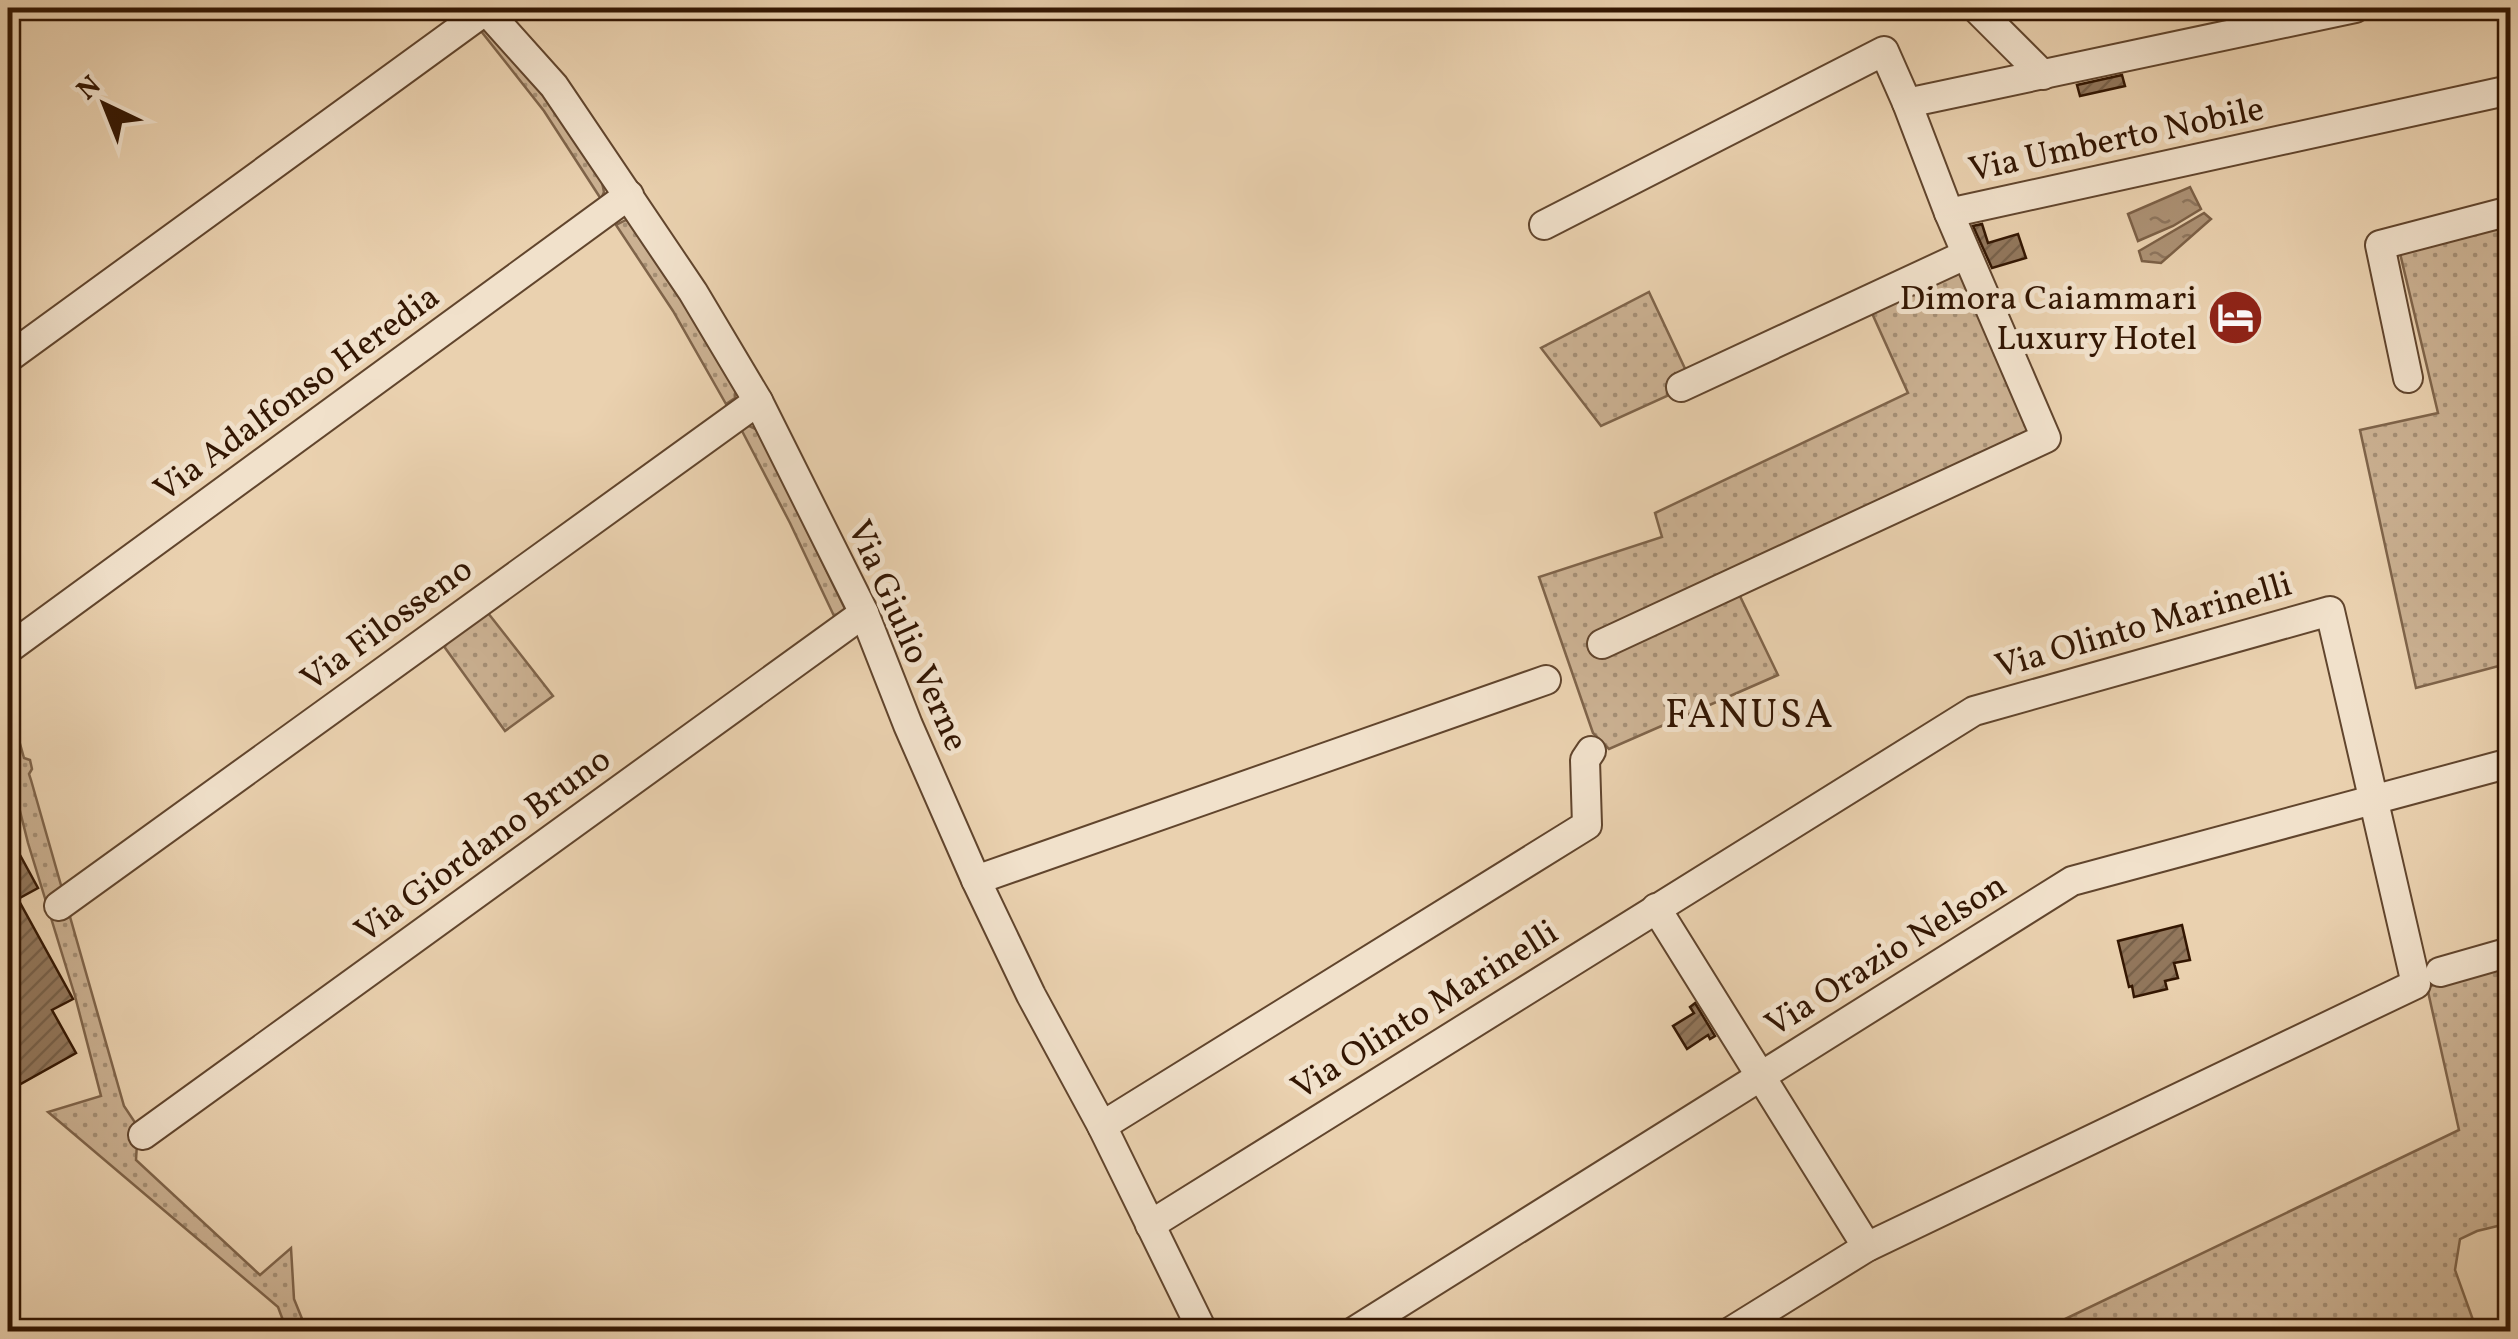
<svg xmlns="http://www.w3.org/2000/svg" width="2518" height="1339" font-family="Vollkorn,serif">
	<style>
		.grass { fill: url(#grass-dots); stroke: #7f644a; stroke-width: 2.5 }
		.water { fill: url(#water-ripples); stroke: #7c6046; stroke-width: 2.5 }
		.building { fill: url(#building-hatch); stroke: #331602; stroke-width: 2.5 }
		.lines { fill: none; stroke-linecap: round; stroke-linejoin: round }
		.minor-casing { stroke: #61452d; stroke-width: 32 }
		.minor { stroke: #f1e1cb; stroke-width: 28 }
		.labels { text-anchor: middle; stroke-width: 10; stroke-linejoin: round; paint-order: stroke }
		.street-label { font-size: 35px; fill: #331602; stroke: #f1e1cb }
		.poi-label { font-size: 35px; fill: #331602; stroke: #f1e1cb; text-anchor: end }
		.quarter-label { font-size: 40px; letter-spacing: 2.5px; fill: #331602; stroke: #f1e1cb }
	</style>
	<defs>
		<pattern id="grass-dots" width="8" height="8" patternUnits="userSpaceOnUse" patternTransform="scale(2.5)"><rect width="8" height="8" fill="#cbb192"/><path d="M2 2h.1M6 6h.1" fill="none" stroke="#a58f75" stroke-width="1.8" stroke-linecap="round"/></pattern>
		<pattern id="water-ripples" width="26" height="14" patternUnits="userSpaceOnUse" patternTransform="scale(2.5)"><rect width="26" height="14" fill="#ac9174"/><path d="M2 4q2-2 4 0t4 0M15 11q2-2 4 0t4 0" fill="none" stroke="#8d755d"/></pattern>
		<pattern id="building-hatch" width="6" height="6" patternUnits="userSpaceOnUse" patternTransform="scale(2.5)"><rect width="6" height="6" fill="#92775c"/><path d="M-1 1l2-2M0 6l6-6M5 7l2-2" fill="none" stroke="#78614a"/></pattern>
	</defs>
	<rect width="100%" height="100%" fill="#ead1af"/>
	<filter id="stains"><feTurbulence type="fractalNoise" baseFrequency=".002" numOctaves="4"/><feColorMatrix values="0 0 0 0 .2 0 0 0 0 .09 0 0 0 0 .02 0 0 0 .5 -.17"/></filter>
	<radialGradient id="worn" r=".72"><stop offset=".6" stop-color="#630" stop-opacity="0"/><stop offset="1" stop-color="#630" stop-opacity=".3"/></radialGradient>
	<g class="grass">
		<polygon points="485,27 546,91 600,173 604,192 601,199 544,111 481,31"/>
		<polygon points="626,220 634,221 736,387 735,398 726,404 673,311 616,225"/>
		<polygon points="2510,221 2510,663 2416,688 2360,430 2438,413 2399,249"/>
		<polygon points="1963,266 2027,428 2024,438 1738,592 1778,675 1609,749 1593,733 1539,577 1662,537 1655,513 1908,393 1871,311"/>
		<polygon points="1649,292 1688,375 1675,373 1667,384 1667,396 1601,426 1541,348"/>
		<polygon points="747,425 758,430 846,611 835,618 790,523 741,429"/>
		<polygon points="488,613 553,696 505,731 443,645"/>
		<polygon points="8,701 24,758 30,760 32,769 29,774 31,780 124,1106 138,1127 136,1160 260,1275 291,1248 294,1299 307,1331 287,1331 278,1307 48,1112 101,1096 75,996 28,843 8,763"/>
		<polygon points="2510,962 2510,1040 2506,1042 2510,1059 2510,1223 2477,1231 2460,1239 2455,1270 2477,1331 2038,1332 2459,1130 2427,987"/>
	</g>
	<g class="water">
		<polygon points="2190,187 2201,209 2173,226 2138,241 2128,214"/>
		<polygon points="2204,213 2211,219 2161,263 2142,261 2139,251"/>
	</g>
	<g class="building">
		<polygon points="2122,75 2125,86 2080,96 2077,85"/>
		<polygon points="1982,224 1988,243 2018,234 2026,258 1992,268 1973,226"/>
		<polygon points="8,833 38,888 18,899 73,999 52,1010 76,1053 8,1091"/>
		<polygon points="2182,925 2190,960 2174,963 2178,978 2165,981 2167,989 2134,997 2132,986 2129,987 2118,941"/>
		<polygon points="1695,1003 1715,1036 1710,1039 1708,1035 1687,1049 1673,1026 1694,1013 1690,1007"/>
	</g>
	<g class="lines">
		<defs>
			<g id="minor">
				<polyline points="484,8 554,86 693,292 758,401 864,613 908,725 976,880 1031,995 1102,1126 1203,1332"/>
				<polyline points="1976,8 2043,75"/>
				<polyline points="2355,8 1907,103 1949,213 2510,90"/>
				<polyline points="1544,225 1884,51 1907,103"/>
				<polyline points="8,358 486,10"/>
				<polyline points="2408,378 2380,245 2510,211"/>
				<polyline points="1681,387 1965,255"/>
				<polyline points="1602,644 2046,438 1949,213"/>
				<polyline points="8,649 629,195"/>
				<polyline points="976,880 1546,680"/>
				<polyline points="59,906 758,401"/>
				<polyline points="1656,908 1867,1247"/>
				<polyline points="2440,972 2510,952"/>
				<polyline points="1102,1126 1587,825 1585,760 1591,751"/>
				<polyline points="143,1135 864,613"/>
				<polyline points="1150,1225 1974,711 2330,611 2416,984 1867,1247 1730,1332"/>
				<polyline points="1353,1332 2072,881 2510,763"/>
			</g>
		</defs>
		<use href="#minor" class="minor-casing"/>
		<use href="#minor" class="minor"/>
	</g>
	<defs>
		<symbol id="hotel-disc" viewBox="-11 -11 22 22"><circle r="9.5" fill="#8f2418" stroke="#f1e1cb"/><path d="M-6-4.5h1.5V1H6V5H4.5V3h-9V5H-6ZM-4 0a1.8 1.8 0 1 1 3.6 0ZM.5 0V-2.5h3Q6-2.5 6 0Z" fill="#fff"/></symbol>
	</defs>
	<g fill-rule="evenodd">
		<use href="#hotel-disc" x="2204" y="286" width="63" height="63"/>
	</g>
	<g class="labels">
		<g class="street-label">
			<text transform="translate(2116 138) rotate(-12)" y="12">Via Umberto Nobile</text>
			<text transform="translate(296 392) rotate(-36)" y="12">Via Adalfonso Heredia</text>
			<text transform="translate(386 623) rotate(-36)" y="12">Via Filosseno</text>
			<text transform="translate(2143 624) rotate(-16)" y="12">Via Olinto Marinelli</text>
			<text transform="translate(909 635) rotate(66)" y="12">Via Giulio Verne</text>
			<text transform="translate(482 844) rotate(-36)" y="12">Via Giordano Bruno</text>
			<text transform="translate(1885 954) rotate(-32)" y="12">Via Orazio Nelson</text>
			<text transform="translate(1424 1009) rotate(-32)" y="12">Via Olinto Marinelli</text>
		</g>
		<g class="poi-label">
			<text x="2197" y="309">Dimora Caiammari<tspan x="2197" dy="40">Luxury Hotel</tspan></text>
		</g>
		<g class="quarter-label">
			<text x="1750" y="727">FANUSA</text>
		</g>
	</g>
	<rect width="2518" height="1339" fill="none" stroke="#ead1af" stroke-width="40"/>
	<rect x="10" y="10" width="2498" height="1319" fill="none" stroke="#331602" stroke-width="5"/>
	<rect x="20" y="20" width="2478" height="1299" fill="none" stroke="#331602" stroke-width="2.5"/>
	<g transform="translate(105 105) rotate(317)" stroke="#f1e1cb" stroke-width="8" paint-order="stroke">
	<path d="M0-8L18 38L0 25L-18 38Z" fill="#331602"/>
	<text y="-15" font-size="28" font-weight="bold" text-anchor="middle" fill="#331602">N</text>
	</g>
	<rect width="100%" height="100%" filter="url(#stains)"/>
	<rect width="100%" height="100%" fill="url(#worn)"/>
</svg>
